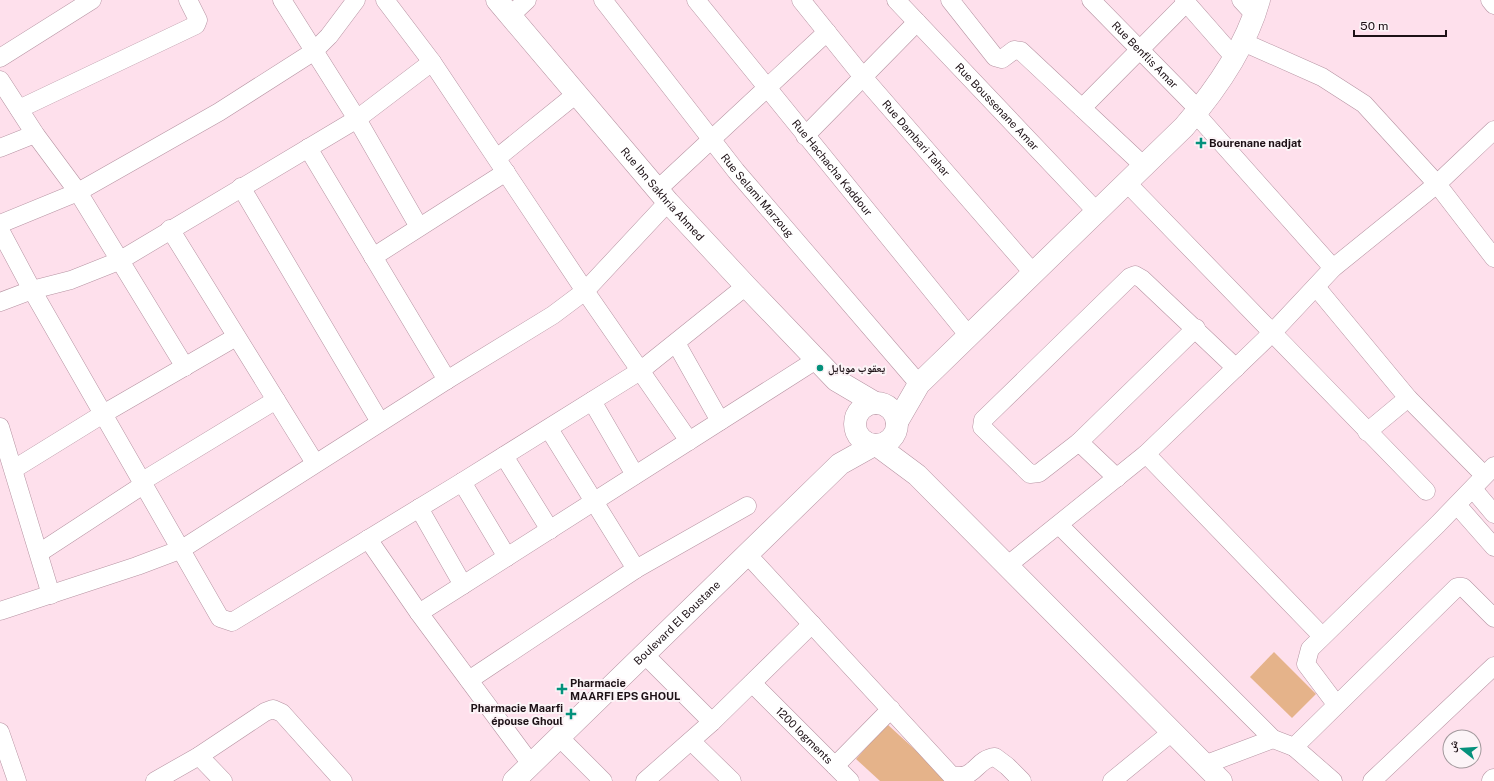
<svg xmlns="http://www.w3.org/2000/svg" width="1494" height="781" font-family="'Public Sans','Noto Naskh Arabic',sans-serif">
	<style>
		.green { fill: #e5b38a }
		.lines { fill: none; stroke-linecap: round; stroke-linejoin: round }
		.minor-casing { stroke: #b693a2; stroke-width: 19 }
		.major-casing { stroke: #b693a2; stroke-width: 23 }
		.minor { stroke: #fff; stroke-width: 18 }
		.major { stroke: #fff; stroke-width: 22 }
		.poi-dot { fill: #04917c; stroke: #fcf4f7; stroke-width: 1.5 }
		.labels { text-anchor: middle; stroke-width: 4; stroke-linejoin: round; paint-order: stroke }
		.street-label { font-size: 11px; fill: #1d1116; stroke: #fcf4f7 }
		.poi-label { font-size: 11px; font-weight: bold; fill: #1d1116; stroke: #fcf4f7; text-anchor: start }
	</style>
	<rect width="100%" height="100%" fill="#fee0ec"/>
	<g class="green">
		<polygon points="1274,652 1316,694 1292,718 1250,677"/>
		<polygon points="887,724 946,778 944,781 880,781 856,759"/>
	</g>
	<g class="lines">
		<defs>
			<g id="minor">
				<polyline points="282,0 357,119 419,227"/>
				<polyline points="385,0 432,62 585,291 689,441"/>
				<path id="s1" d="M603,0l133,171 183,213"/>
				<path id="s2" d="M696,0l273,336"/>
				<path id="s3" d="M801,0l62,77 171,197"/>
				<path id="s4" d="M896,0l202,213"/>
				<polyline points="950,0 995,57 1002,59 1014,50 1021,51 1145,167"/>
				<path id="s5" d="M1091,0l108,110"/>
				<polyline points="1184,0 1234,57"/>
				<polyline points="1241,0 1254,14"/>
				<polyline points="1490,0 1494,5"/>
				<polyline points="510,16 527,0"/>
				<polyline points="1243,42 1322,77 1364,104 1437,184 1494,258"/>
				<polyline points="0,58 92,0"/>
				<polyline points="0,80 35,134 78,192 185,367"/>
				<polyline points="1082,108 1186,3"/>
				<polyline points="19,109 196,25 198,20 188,0"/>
				<polyline points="1196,114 1333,268"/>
				<polyline points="805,136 917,22"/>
				<polyline points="0,148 35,134"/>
				<polyline points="308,148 447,380"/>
				<polyline points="497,158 575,95"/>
				<polyline points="1128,184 1426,491"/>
				<polyline points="241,187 380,422"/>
				<polyline points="657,190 827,32"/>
				<polyline points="0,224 78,192 219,112 313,52 329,36 356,0"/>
				<polyline points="170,229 315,463"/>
				<polyline points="0,230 32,290 220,618 232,622 462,482 640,371 746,286"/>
				<polyline points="373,257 506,172"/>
				<polyline points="1316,287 1408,398 1484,475"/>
				<polyline points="0,302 32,290 71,280 119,261 357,119 432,62"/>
				<polyline points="676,343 720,421"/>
				<polyline points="592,401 635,475"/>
				<polyline points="0,427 51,595"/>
				<polyline points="549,429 636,569"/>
				<polyline points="1367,432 1408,398"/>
				<polyline points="1079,442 1196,328"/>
				<polyline points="1146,454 1322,636"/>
				<polyline points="504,456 550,530"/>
				<polyline points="14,469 103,414 236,337"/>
				<polyline points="1117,478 1079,442 1039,473 1030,474 982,427 983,420 1130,277 1135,275 1142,279 1236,368"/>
				<polyline points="141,482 276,400"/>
				<polyline points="462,482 507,557"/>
				<polyline points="1473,489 1494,514"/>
				<polyline points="1457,505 1494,547"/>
				<polyline points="419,508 463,585"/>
				<polyline points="1059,525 1273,739"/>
				<polyline points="368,539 419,613 531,764"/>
				<polyline points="39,553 143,485"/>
				<path d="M747,554l204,221c25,6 24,-16 44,-18l12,9 15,15"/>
				<polyline points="1008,565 1146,454 1273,332 1333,268 1437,184 1494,130"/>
				<polyline points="0,611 137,566 182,549 447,380 553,315 585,291 668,202"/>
				<polyline points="419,613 816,360"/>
				<polyline points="644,654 712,722"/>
				<polyline points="469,680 636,569 747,506"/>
				<path id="s6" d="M752,683l83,83 56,-57"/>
				<polyline points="1336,704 1306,664 1310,649 1438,524 1494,466"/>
				<polyline points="0,732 17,781"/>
				<polyline points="559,737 603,781"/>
				<polyline points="691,741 732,781"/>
				<polyline points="1294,747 1333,781"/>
				<polyline points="199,756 223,781"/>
				<polyline points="1204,765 1273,739 1294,747 1457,587 1463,587 1494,618"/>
				<polyline points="835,766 850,781"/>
				<polyline points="155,781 199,756 265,712 273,709 282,713 343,781"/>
				<polyline points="645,781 712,722 812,624"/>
				<polyline points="1112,781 1172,732"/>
				<polyline points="1372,781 1494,666"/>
			</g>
			<g id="major">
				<path id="s7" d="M497,0l171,202 78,84 90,94 39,23"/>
				<circle cx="876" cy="424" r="21"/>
				<path d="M897,422l22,-38 265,-257c32,-37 62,-80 75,-127"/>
				<polyline points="878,446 917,475 1221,781"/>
				<path id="s8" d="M514,781l326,-317 34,-19"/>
				<polyline points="1493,781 1494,780"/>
			</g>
		</defs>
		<use href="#minor" class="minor-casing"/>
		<use href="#major" class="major-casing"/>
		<use href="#minor" class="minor"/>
		<use href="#major" class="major"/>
	</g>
	<g class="poi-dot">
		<path d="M1199 137h4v4h4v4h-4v4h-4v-4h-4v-4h4z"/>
		<circle cx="820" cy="368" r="4"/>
		<path d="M560 683h4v4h4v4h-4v4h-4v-4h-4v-4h4z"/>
		<path d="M569 708h4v4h4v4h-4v4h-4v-4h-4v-4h4z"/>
	</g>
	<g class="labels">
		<g class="street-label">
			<text dy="4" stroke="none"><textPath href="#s5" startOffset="77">Rue Benflis Amar</textPath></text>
			<text dy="4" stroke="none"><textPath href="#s4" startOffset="147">Rue Boussenane Amar</textPath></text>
			<text dy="4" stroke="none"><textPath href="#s3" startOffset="180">Rue Dambari Tahar</textPath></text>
			<text dy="4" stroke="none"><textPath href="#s2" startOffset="216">Rue Hachacha Kaddour</textPath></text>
			<text dy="4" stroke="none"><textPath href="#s7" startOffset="255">Rue Ibn Sakhria Ahmed</textPath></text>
			<text dy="4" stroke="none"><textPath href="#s1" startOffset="249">Rue Selami Marzoug</textPath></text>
			<text dy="4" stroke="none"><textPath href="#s8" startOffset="227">Boulevard El Boustane</textPath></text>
			<text dy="4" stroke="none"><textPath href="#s6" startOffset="74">1200 logments</textPath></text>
		</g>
		<g class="poi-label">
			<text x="1209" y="147">Bourenane nadjat</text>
			<text x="828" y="372">يعقوب موبايل</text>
			<text x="570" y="687">Pharmacie<tspan x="570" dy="13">MAARFI EPS GHOUL</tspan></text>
			<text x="563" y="712" text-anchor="end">Pharmacie Maarfi<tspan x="563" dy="13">épouse Ghoul</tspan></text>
		</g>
	</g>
	<g transform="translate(1462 749) rotate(287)"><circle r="19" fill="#fcf4f7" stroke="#a3999d"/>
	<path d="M0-3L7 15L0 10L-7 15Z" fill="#04917c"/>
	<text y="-6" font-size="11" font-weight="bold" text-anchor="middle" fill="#1d1116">ش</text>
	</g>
	<path d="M1354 30v6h92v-6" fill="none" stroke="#1d1116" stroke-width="2"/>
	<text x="1360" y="30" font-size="12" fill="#1d1116" stroke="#fcf4f7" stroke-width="3" paint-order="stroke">50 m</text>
</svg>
